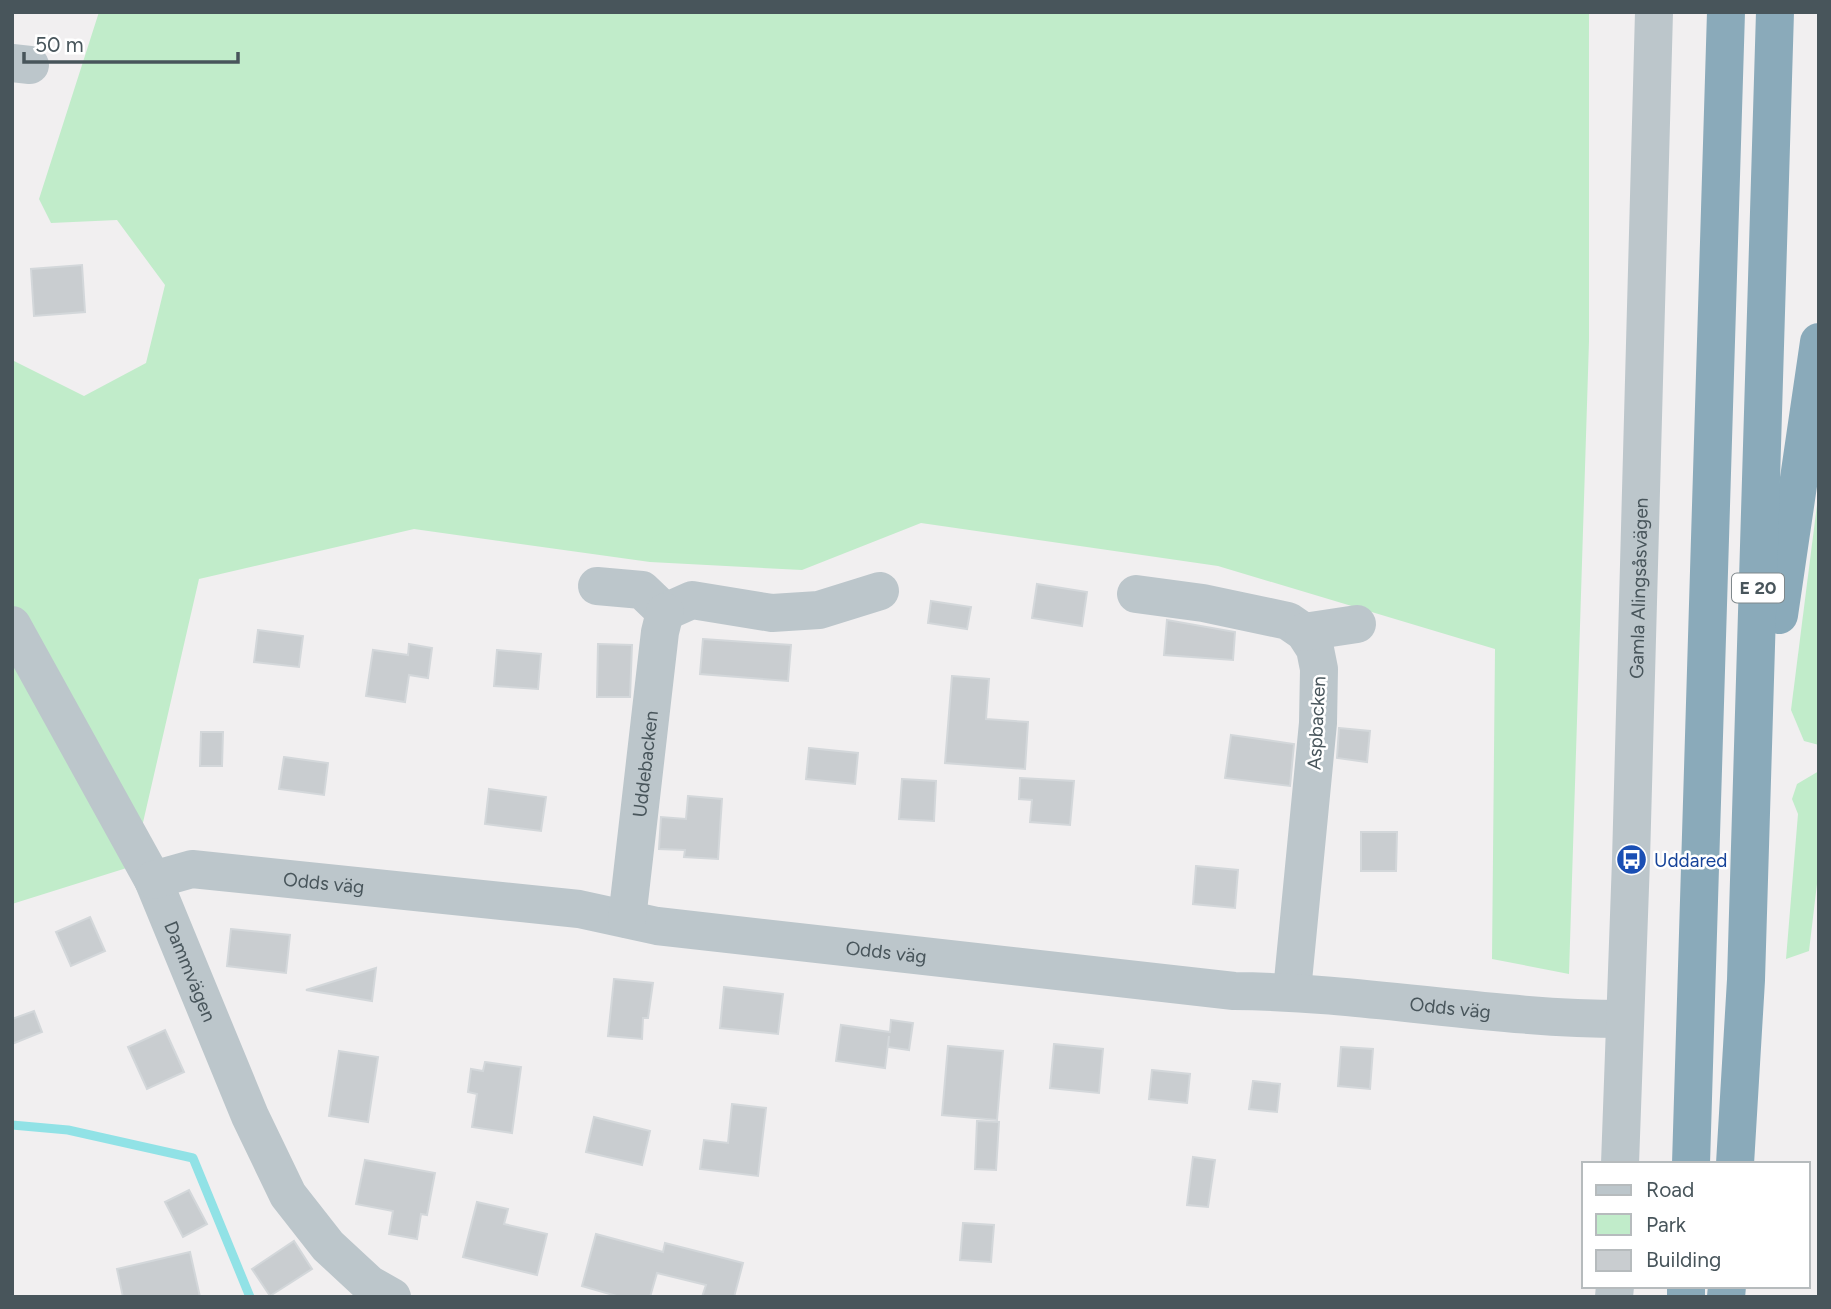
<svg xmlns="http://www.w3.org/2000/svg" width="1831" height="1309" font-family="Figtree,sans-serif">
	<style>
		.green { fill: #c1ecca }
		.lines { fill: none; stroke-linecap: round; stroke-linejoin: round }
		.stream { stroke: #91e2e6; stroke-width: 9 }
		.building { fill: #c9cdd0; stroke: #d3d7da; stroke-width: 2 }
		.minor { stroke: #bcc6cb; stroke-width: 38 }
		.highway { stroke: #8aaaba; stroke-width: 38 }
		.labels { text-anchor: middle; stroke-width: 5; stroke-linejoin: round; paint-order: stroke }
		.shield { fill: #fff; stroke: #7f888c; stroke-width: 2 }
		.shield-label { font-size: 18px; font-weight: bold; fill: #48555b }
		.street-label { font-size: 19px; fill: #48555b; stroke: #fff }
		.transit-label { font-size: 19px; fill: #164399; stroke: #fff; text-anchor: start }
	</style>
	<rect width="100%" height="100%" fill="#f1eff0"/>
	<g class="green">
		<polygon points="99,12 1589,12 1589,341 1569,974 1492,959 1495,649 1218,566 921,523 802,570 650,562 414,529 199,579 133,866 12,904 12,360 84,396 146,363 165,285 117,220 51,223 39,199"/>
		<polygon points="1819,489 1819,745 1804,741 1791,710"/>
		<polygon points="1819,771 1819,867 1809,951 1786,959 1798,814 1792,799 1797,784"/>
	</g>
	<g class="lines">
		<polyline class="stream" points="12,1125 68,1130 193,1158 250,1297"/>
	</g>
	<g class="building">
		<polygon points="82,265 85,312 34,316 31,269"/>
		<polygon points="1037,584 1087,592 1082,626 1032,618"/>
		<polygon points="931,601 971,607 967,629 928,623"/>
		<polygon points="1167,620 1235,632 1233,660 1164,655"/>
		<polygon points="258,630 303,636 299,667 254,662"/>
		<polygon points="703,639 791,645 788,681 700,674"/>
		<polygon points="409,644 432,648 428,678 409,675 405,702 366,696 373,650 408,655"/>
		<polygon points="598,644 632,645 630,697 597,697"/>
		<polygon points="497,650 541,654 538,689 494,686"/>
		<polygon points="952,676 989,679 986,719 1028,722 1025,769 945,763"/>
		<polygon points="1339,728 1370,731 1367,762 1337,758"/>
		<polygon points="201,732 223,732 222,766 200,766"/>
		<polygon points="1231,735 1294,744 1290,786 1225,778"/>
		<polygon points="809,748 858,753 855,784 806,779"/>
		<polygon points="284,757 328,763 324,795 279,789"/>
		<polygon points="1020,778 1074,781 1070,825 1030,822 1032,800 1019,799"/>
		<polygon points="902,779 936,781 934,821 899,819"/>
		<polygon points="489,789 546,797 541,831 485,824"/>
		<polygon points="688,796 722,799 718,859 684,857 685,850 659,849 661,817 686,819"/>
		<polygon points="1361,832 1397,832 1396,871 1361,871"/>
		<polygon points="1196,866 1238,870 1235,908 1193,904"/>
		<polygon points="90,917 105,951 71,966 56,932"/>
		<polygon points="231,929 290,935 286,973 227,966"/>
		<polygon points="376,968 372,1001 306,990"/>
		<polygon points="614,979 653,983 648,1018 643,1018 642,1039 608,1036"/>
		<polygon points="724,987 783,994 778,1034 720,1028"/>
		<polygon points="34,1011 42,1032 12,1044 12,1019"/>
		<polygon points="891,1020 913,1023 909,1050 888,1047 889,1036 885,1068 836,1061 841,1025 890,1032"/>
		<polygon points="165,1030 184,1072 147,1089 128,1047"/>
		<polygon points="1054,1044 1103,1049 1099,1093 1050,1088"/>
		<polygon points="948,1046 1003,1051 997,1120 942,1115"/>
		<polygon points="1341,1047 1373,1049 1370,1089 1338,1086"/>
		<polygon points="339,1051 378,1057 368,1122 329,1116"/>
		<polygon points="485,1062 521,1067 512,1133 472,1127 477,1094 468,1092 471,1069 483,1071"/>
		<polygon points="1152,1070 1190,1074 1187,1103 1149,1099"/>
		<polygon points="1253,1081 1280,1084 1277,1112 1249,1109"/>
		<polygon points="732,1104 766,1108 758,1176 700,1169 704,1140 728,1143"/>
		<polygon points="594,1117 650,1131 642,1165 586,1152"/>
		<polygon points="977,1121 999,1122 996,1170 975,1169"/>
		<polygon points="1193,1157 1215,1160 1208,1207 1187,1205"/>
		<polygon points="365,1160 435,1173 427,1215 421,1214 417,1239 389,1234 393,1211 356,1204"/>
		<polygon points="189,1190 207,1224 183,1237 165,1202"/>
		<polygon points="477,1202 508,1209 504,1224 547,1234 537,1275 463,1257"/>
		<polygon points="963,1223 994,1225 991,1262 960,1260"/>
		<polygon points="596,1234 663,1252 665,1243 743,1263 734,1297 702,1297 706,1285 657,1273 650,1297 620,1297 582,1286"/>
		<polygon points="294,1241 312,1269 270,1296 252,1269"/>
		<polygon points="190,1252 200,1297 123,1297 117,1269"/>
	</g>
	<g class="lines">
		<g class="minor">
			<polyline points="12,63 30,65"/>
			<polyline points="597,586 642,590 665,612"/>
			<polyline points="1136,594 1203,603 1288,621 1304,632 1315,649 1319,669 1318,723 1292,991"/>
			<polyline points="665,612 692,600 772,613 819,610 880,591"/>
			<path id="s1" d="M12,625l141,255 97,236 38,79 40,51 41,38 23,13"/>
			<polyline points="1304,632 1357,624"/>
			<path id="s2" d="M153,880l39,-11 387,40 78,17 577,65c131,1 259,28 390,28"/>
			<path id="s3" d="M627,919l33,-287 5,-20"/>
			<path id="s4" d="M1620,1164l11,-304 23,-848"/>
			<polyline points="1614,1297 1615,1286"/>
		</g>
		<g class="highway">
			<polyline points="1779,615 1819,342"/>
			<polyline points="1691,1164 1726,12"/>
			<polyline points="1735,1164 1746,980 1775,12"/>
			<polyline points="1686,1297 1686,1286"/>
			<polyline points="1726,1297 1727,1286"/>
		</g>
	</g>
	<defs>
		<symbol id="bus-disc" viewBox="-11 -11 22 22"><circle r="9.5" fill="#1a4fb4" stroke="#fff"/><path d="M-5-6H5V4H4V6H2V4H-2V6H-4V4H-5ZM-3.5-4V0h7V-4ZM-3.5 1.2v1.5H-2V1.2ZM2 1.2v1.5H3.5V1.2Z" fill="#fff"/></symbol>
	</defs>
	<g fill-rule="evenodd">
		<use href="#bus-disc" x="1614" y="842" width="35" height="35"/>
	</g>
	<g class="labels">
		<rect class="shield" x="1732" y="573.5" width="52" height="29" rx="5"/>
		<g class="shield-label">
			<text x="1758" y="594">E 20</text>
		</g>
		<g class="street-label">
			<text dy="7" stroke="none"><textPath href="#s4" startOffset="576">Gamla Alingsåsvägen</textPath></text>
			<text transform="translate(1316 723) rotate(-87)" y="7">Aspbacken</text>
			<text dy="7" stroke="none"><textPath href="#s3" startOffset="156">Uddebacken</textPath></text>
			<text dy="7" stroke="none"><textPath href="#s2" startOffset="173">Odds väg</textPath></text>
			<text dy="7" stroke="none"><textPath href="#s2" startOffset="740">Odds väg</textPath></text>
			<text dy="7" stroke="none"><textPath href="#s1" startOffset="390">Dammvägen</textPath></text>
			<text dy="7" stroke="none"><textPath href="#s2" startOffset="1307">Odds väg</textPath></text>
		</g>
		<g class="transit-label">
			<text x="1654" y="867">Uddared</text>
		</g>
	</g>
	<rect width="1831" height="1309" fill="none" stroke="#48555b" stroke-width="28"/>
	<rect x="1582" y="1162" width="228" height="126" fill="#ffffff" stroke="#b6bbbd" stroke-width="2"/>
	<rect x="1596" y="1185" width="35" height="10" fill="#bcc6cb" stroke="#b6bbbd" stroke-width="2"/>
	<text x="1646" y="1197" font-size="21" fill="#48555b">Road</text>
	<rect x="1596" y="1214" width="35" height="21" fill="#c1ecca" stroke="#b6bbbd" stroke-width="2"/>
	<text x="1646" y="1232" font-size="21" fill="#48555b">Park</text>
	<rect x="1596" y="1250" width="35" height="21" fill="#c9cdd0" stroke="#b6bbbd" stroke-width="2"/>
	<text x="1646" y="1267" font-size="21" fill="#48555b">Building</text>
	<path d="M24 52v10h214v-10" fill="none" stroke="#48555b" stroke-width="3.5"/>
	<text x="35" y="52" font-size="21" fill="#48555b" stroke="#ffffff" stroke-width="5" paint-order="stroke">50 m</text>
</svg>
